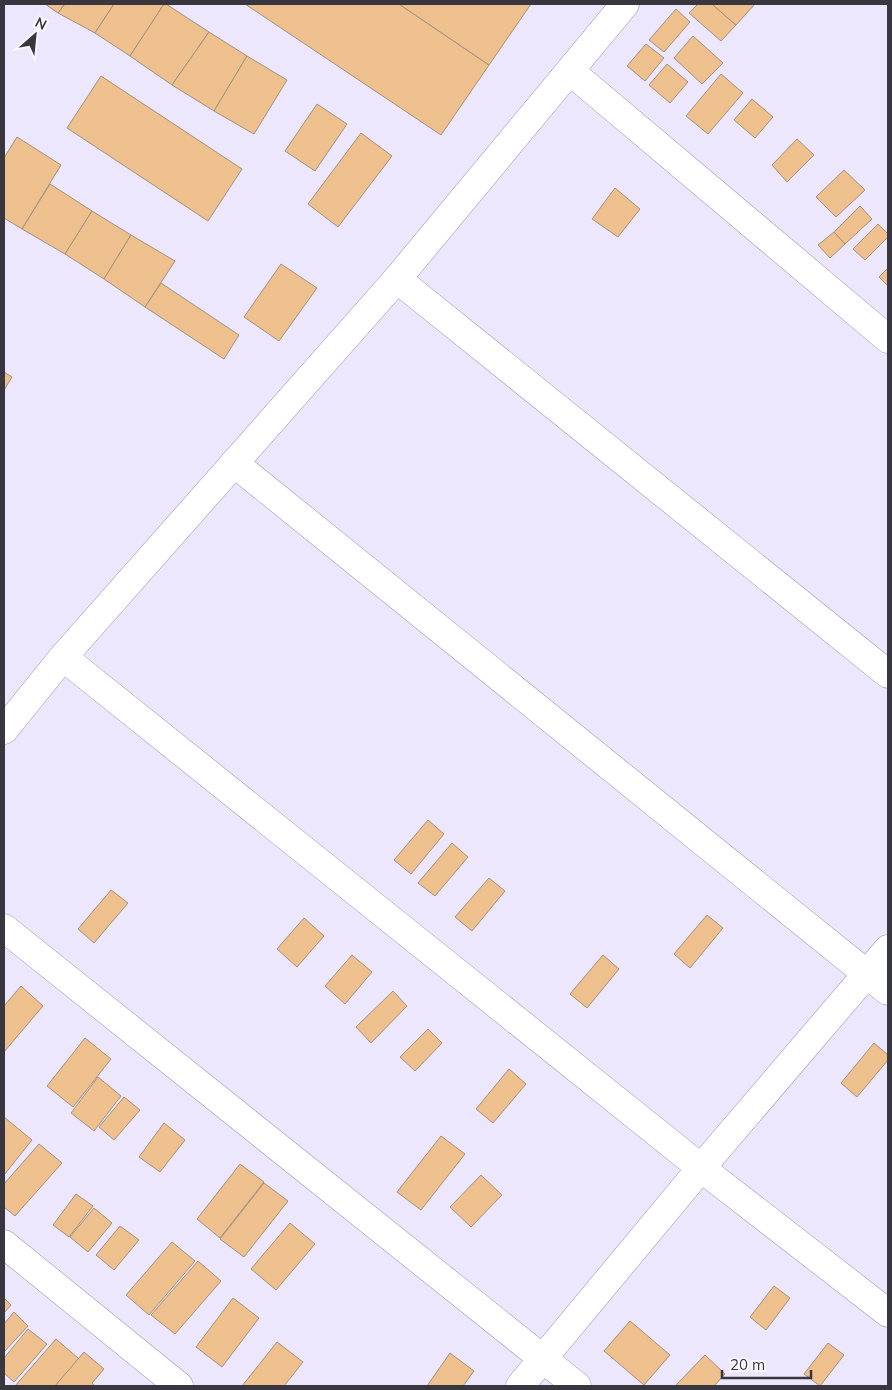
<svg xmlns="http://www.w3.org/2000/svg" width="892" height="1390" font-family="Mulish,sans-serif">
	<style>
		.building { fill: #edc08d; stroke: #a4907b }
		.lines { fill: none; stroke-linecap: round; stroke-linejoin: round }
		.minor-casing { stroke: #9c94ae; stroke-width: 29 }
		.minor { stroke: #fff; stroke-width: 28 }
	</style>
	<rect width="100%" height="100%" fill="#ede7fd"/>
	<g class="building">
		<polygon points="45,4 65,4 58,13"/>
		<polygon points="65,4 114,4 95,33 58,13"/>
		<polygon points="114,4 164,4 130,56 95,33"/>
		<polygon points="164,4 166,4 209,32 172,85 130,56"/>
		<polygon points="245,4 399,4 489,65 441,135"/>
		<polygon points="399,4 531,4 489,65"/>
		<polygon points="698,4 712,4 736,25 721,41 689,13"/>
		<polygon points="714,4 755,4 736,25 713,5"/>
		<polygon points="676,9 690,22 664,52 649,40"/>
		<polygon points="209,32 247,56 214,111 172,85"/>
		<polygon points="693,36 723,63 702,84 674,58"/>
		<polygon points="646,44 664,58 645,81 627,66"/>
		<polygon points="247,56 287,80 254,134 214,111"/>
		<polygon points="667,64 688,82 670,103 649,85"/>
		<polygon points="721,74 743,93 708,134 686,116"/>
		<polygon points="101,76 242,169 208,221 67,128"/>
		<polygon points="752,99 773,117 755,138 734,120"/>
		<polygon points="317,104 347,124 315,171 285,151"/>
		<polygon points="361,133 392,156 338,227 308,204"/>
		<polygon points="17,137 61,165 22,229 4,218 4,158"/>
		<polygon points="797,139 814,155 787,182 772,165"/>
		<polygon points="844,170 865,190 836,217 816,197"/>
		<polygon points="50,184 92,211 65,254 22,229"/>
		<polygon points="615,188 640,209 618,237 592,219"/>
		<polygon points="860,206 872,219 845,244 834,232"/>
		<polygon points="92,211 131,235 104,279 65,254"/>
		<polygon points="878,224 888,234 888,237 865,260 853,249"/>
		<polygon points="834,232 845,244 830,258 818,245"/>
		<polygon points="131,235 175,261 145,307 104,279"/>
		<polygon points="281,264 317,288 279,341 244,317"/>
		<polygon points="888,268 888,286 879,277"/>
		<polygon points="161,283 239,335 224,359 145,307"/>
		<polygon points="4,372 12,377 4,390"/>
		<polygon points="428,820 444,834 411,874 394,860"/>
		<polygon points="452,843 468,857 435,896 418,883"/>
		<polygon points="489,878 505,891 472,931 455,917"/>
		<polygon points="111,890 128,903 94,943 78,929"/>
		<polygon points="707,915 723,928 690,968 674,954"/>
		<polygon points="304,918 324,936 297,967 277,949"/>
		<polygon points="352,955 372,972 345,1004 325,986"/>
		<polygon points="603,955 619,969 587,1008 570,994"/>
		<polygon points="21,986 43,1006 4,1052 4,1006"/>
		<polygon points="393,991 407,1006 371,1043 356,1027"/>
		<polygon points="428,1029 442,1043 415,1071 400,1057"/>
		<polygon points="85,1038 111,1059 73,1107 47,1086"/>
		<polygon points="874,1043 888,1055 888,1060 857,1097 841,1083"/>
		<polygon points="509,1069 526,1084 493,1123 476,1109"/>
		<polygon points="98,1077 121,1096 94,1131 71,1113"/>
		<polygon points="124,1097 140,1110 114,1140 99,1127"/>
		<polygon points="4,1117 32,1140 4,1175"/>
		<polygon points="164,1123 185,1140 160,1172 139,1157"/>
		<polygon points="441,1136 465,1154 421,1210 397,1192"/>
		<polygon points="39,1144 62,1163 15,1216 4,1207 4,1184"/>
		<polygon points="240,1164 264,1182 220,1238 197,1219"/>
		<polygon points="481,1175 502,1195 471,1227 450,1207"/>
		<polygon points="264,1183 288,1201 244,1257 220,1239"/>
		<polygon points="76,1194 93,1206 69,1237 53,1225"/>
		<polygon points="94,1208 112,1223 88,1252 70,1237"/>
		<polygon points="290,1223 315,1244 276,1290 251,1269"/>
		<polygon points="120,1226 139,1240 114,1270 96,1255"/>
		<polygon points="172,1242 195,1261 149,1315 126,1295"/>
		<polygon points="198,1261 221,1281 175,1334 151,1315"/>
		<polygon points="774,1286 790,1298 766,1330 750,1317"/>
		<polygon points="4,1298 11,1305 4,1313"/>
		<polygon points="233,1298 259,1318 222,1367 196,1347"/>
		<polygon points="14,1312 28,1326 4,1352 4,1324"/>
		<polygon points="630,1321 670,1355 644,1385 604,1351"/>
		<polygon points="28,1329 47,1344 14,1382 4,1373 4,1358"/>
		<polygon points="56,1339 79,1359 55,1386 15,1386"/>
		<polygon points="277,1342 303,1362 284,1386 242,1386"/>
		<polygon points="828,1343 844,1355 820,1386 804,1374"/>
		<polygon points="84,1352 104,1369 92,1383 95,1386 55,1386"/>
		<polygon points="450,1353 474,1371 463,1386 427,1386"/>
		<polygon points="705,1355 725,1374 714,1386 675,1386"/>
	</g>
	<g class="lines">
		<defs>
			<g id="minor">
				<polyline points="570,71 888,339"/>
				<polyline points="397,279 888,674"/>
				<polyline points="234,463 888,991"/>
				<polyline points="63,657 701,1168 888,1313"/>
				<polyline points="4,730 63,657 397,279 625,4"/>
				<polyline points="4,928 577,1386"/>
				<polyline points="4,1244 179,1386"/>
				<polyline points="520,1386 701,1168 888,949"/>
			</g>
		</defs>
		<use href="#minor" class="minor-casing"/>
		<use href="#minor" class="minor"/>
	</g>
	<rect width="892" height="1390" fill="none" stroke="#393640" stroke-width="10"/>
	<g transform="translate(35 35) rotate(27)" stroke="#f9f7fd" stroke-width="4" paint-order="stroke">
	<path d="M0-4L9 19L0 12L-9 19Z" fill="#393640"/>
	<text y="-8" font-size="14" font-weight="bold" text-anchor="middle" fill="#393640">N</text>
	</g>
	<path d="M722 1370v8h89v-8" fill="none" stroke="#393640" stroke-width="2.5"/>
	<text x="730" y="1370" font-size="15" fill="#393640" stroke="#f9f7fd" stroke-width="4" paint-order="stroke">20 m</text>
</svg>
